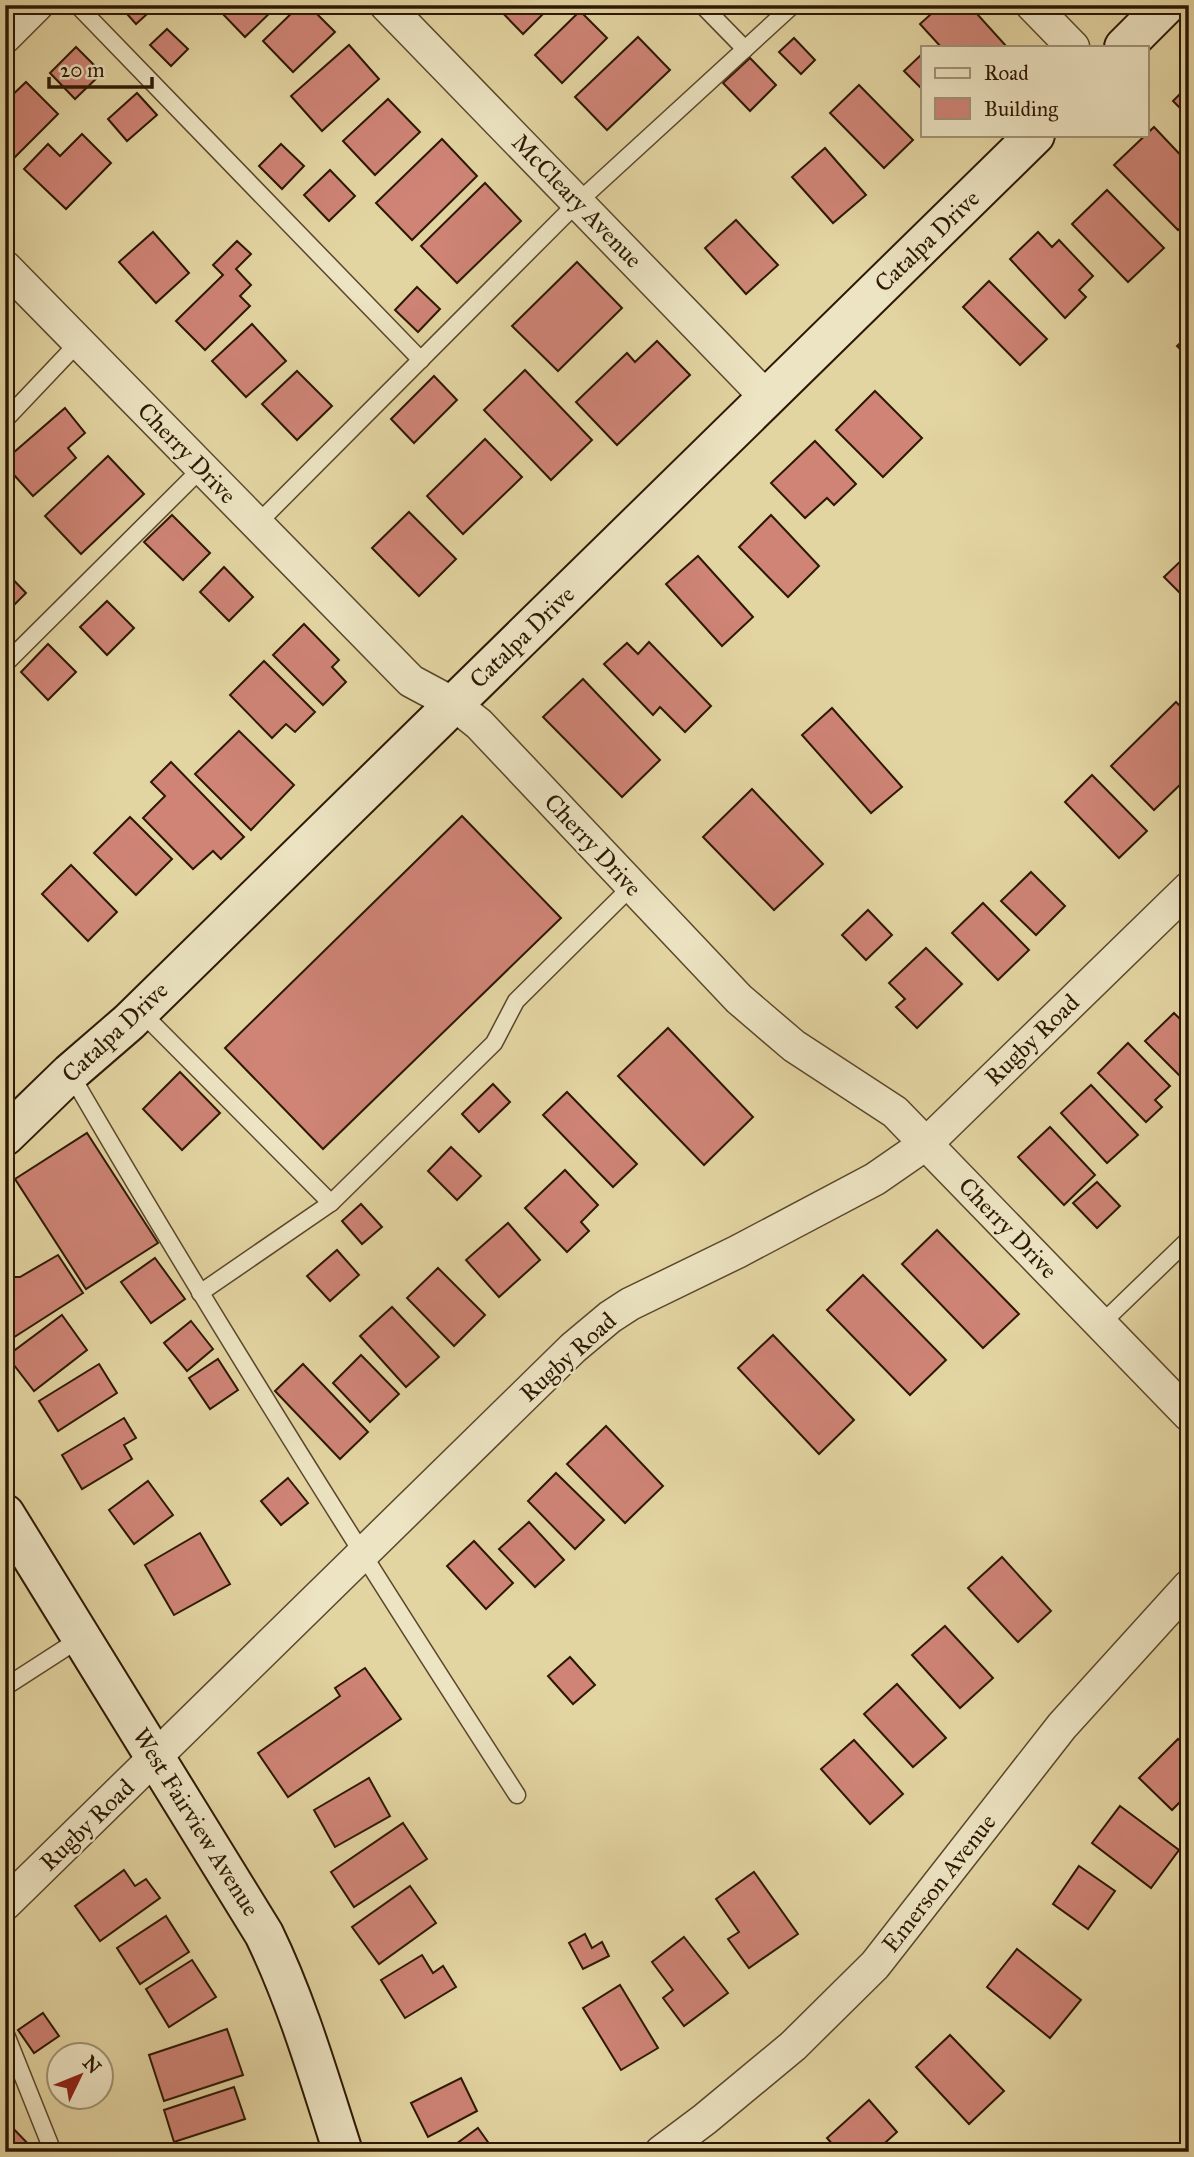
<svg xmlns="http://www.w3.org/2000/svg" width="1194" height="2157" font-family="'IM FELL Great Primer',serif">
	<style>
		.building { fill: #cf8476; stroke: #2c1803; stroke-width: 2 }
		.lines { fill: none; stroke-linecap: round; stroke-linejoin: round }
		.lane-casing { stroke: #5a472b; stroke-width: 19 }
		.street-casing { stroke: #5a472b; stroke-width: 35 }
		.secondary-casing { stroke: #2c1803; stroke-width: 42 }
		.lane { stroke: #ede4c3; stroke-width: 16 }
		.street { stroke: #ede4c3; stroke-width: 32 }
		.secondary { stroke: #ede4c3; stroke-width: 38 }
		.labels { text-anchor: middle; stroke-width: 5; stroke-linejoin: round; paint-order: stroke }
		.street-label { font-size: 24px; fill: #2c1803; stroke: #ede4c3 }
	</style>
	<rect width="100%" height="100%" fill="#e3d5a2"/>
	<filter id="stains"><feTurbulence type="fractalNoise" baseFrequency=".00286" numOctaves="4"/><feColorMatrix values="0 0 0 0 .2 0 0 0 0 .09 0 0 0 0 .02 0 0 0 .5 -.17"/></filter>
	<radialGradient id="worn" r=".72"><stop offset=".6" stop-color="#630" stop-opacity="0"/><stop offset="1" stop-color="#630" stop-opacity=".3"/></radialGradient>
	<g class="building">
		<polygon points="119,5 157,5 136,24"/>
		<polygon points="224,5 278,5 245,37 219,10"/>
		<polygon points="300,5 308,5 335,32 293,72 263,41"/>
		<polygon points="495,5 552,5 523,34"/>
		<polygon points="941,5 969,5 1007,47 941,47 920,24"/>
		<polygon points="580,11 607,38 562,83 535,55"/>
		<polygon points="167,29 188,49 171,66 150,45"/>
		<polygon points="638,37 670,70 607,130 575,97"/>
		<polygon points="794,38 815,60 801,74 779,52"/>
		<polygon points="349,45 379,79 322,131 291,96"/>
		<polygon points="76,47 102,73 75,99 50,73"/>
		<polygon points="923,53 923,90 904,71"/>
		<polygon points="750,58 776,85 750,111 723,83"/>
		<polygon points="26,82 58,114 15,157 5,147 5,102"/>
		<polygon points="859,85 913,140 884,168 830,113"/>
		<polygon points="1189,85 1189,117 1173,101"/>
		<polygon points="137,93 157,115 127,141 108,119"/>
		<polygon points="388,99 420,132 375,175 343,141"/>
		<polygon points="1154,127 1189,164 1189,220 1178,230 1114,165"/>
		<polygon points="82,134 111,163 66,209 24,169 48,144 60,156"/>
		<polygon points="442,139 477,176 412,240 376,203"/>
		<polygon points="281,144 304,166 282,189 259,166"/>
		<polygon points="825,148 866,195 833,223 792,177"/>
		<polygon points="330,170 355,196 329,221 304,195"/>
		<polygon points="485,183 521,221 457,283 421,246"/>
		<polygon points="1107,190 1164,248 1128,282 1072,224"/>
		<polygon points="736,220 778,265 746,294 705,248"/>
		<polygon points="153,232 189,273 156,303 119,262"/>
		<polygon points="1038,232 1052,247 1059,240 1093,276 1079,290 1086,297 1065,318 1010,259"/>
		<polygon points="237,241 251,254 236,269 251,285 240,296 250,306 205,350 176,321 223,275 213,265"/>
		<polygon points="577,262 622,308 558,371 512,326"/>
		<polygon points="989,281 1047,339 1020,365 963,307"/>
		<polygon points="417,287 440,309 418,332 395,310"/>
		<polygon points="252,324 286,361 246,397 212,361"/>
		<polygon points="1189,335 1189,358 1177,346"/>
		<polygon points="657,341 690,375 617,445 576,402 627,353 635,362"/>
		<polygon points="525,370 592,440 551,480 484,410"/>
		<polygon points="297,371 332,406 297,440 262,404"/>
		<polygon points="434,376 457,400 414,443 391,419"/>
		<polygon points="875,391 922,438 883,477 836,430"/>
		<polygon points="65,408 85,433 68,448 76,458 33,496 5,465 5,460"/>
		<polygon points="485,439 522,477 463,534 427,496"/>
		<polygon points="815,441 856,484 834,505 827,498 805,518 771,483"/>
		<polygon points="108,456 144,494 81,554 45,516"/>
		<polygon points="409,512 456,559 419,596 372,548"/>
		<polygon points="172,515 210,553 183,580 144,542"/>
		<polygon points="771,515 819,566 788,597 739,547"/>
		<polygon points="1189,553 1189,602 1164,577"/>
		<polygon points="698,556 753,617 722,646 666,584"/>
		<polygon points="224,567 253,597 229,621 200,592"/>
		<polygon points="5,571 26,593 5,614"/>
		<polygon points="107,601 134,628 107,655 80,627"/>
		<polygon points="304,624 339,660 332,667 346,682 323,705 273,655"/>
		<polygon points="649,642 711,706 685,732 660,707 653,715 604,664 627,643 638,654"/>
		<polygon points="48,644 76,672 48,700 21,672"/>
		<polygon points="264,661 315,712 295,732 286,724 272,738 230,695"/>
		<polygon points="583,679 660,760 622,797 543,717"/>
		<polygon points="1176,702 1189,715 1189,776 1154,810 1111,766"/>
		<polygon points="832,708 902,787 871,813 802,735"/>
		<polygon points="239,731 294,785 251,830 195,774"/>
		<polygon points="171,762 244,837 221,859 213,851 193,869 143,818 165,796 151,782"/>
		<polygon points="1092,775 1147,831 1119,858 1065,802"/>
		<polygon points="752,789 823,864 774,910 703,837"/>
		<polygon points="462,816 561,918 323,1149 225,1048"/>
		<polygon points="130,817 172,859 136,895 94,853"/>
		<polygon points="71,865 117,912 88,941 42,894"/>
		<polygon points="1031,872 1065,906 1036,935 1001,901"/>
		<polygon points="983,903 1029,950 998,980 952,933"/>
		<polygon points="868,910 892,935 866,960 842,935"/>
		<polygon points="926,948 962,984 917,1028 896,1007 905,999 889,983"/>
		<polygon points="1174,1013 1189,1028 1189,1081 1187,1083 1145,1041"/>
		<polygon points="668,1028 753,1117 704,1165 618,1076"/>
		<polygon points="1128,1043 1170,1086 1155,1100 1162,1107 1146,1122 1098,1073"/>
		<polygon points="180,1072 220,1113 182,1150 143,1109"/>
		<polygon points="493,1084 510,1102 479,1132 462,1114"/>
		<polygon points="1091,1085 1138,1135 1107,1163 1061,1113"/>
		<polygon points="567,1092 637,1164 613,1187 543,1115"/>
		<polygon points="1050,1127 1095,1175 1064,1205 1018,1157"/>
		<polygon points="87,1133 158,1243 86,1289 15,1179"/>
		<polygon points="451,1147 481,1176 457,1200 428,1171"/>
		<polygon points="565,1170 598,1205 581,1222 589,1231 567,1252 525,1208"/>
		<polygon points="1097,1182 1120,1206 1097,1228 1073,1203"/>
		<polygon points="361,1204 382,1227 362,1244 342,1221"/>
		<polygon points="508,1223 540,1260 499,1297 466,1260"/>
		<polygon points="937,1230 1019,1314 983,1348 902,1264"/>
		<polygon points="337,1250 359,1275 330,1301 307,1276"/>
		<polygon points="58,1255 83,1293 5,1343 5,1277 20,1277"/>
		<polygon points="155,1258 185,1299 151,1323 121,1282"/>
		<polygon points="438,1268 485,1315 454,1346 407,1298"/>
		<polygon points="863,1275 946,1360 910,1395 827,1310"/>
		<polygon points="392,1307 439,1357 406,1387 360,1336"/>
		<polygon points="62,1315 87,1350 34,1391 7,1356"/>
		<polygon points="191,1321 213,1349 187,1371 164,1343"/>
		<polygon points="773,1335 854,1420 819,1454 738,1368"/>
		<polygon points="361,1355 399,1394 370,1422 333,1383"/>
		<polygon points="218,1359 238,1390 210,1409 189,1378"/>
		<polygon points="99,1364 117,1393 58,1431 39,1401"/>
		<polygon points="303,1364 368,1432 340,1459 275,1391"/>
		<polygon points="124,1418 136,1438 124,1445 132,1459 82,1489 62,1455"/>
		<polygon points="606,1426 663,1486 625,1523 567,1464"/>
		<polygon points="556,1473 604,1520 575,1549 528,1501"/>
		<polygon points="288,1478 308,1503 281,1525 261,1501"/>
		<polygon points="148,1481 173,1515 134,1544 109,1510"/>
		<polygon points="529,1522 564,1560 535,1587 499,1549"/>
		<polygon points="200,1533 230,1584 174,1615 145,1565"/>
		<polygon points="474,1541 513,1583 486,1609 447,1566"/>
		<polygon points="1002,1557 1051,1611 1018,1642 968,1588"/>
		<polygon points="945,1626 993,1678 960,1708 912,1655"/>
		<polygon points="570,1657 595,1685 573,1704 548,1676"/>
		<polygon points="365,1668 401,1719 288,1797 258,1753 340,1696 335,1688"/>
		<polygon points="897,1684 946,1738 913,1767 864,1714"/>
		<polygon points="1178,1739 1189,1749 1189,1755 1182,1761 1189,1767 1189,1793 1172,1810 1139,1778"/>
		<polygon points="854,1740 903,1794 870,1824 821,1769"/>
		<polygon points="369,1778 390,1816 335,1847 314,1810"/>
		<polygon points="1120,1806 1179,1850 1151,1888 1092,1843"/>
		<polygon points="403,1823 427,1859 354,1907 331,1872"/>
		<polygon points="1079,1866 1115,1891 1088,1929 1053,1904"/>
		<polygon points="124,1870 135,1886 146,1879 160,1898 100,1941 75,1906"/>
		<polygon points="754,1872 798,1934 749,1968 728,1939 739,1932 716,1899"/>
		<polygon points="410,1886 436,1923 379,1964 352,1927"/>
		<polygon points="166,1916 189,1952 140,1984 117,1948"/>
		<polygon points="585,1934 592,1948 602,1942 609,1956 583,1969 569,1943"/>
		<polygon points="684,1937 728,1993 684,2026 663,1998 673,1990 652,1962"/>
		<polygon points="1017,1949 1081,2000 1050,2038 987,1987"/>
		<polygon points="422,1955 433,1973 443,1966 456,1987 405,2018 381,1980"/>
		<polygon points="192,1960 216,1997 169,2027 146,1989"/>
		<polygon points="620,1985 658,2048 621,2070 583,2008"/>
		<polygon points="43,2013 59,2036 34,2053 18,2030"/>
		<polygon points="227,2029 243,2075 164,2101 149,2055"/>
		<polygon points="950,2035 1004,2091 969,2124 916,2067"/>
		<polygon points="461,2078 477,2111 428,2137 411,2103"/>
		<polygon points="234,2087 245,2119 174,2142 164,2110"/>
		<polygon points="869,2100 897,2132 875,2152 855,2152 852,2148 848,2152 839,2152 827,2138"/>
		<polygon points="5,2120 36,2152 5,2152"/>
		<polygon points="478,2128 495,2152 445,2152"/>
	</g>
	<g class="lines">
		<defs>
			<g id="lane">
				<polyline points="77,5 421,360"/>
				<polyline points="702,5 745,49"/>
				<polyline points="5,420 79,342"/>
				<polyline points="257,524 578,202 793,5"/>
				<polyline points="5,664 202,468"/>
				<polyline points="140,1011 331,1203 494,1043 516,1001 632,886"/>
				<path d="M70,1073c142,245 293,484 447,722"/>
				<polyline points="200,1293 331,1203"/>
				<polyline points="1101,1324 1189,1239"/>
				<polyline points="5,1687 81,1638"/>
				<polyline points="5,2032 53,2152"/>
			</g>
			<g id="street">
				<polyline points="386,5 767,398"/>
				<polyline points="1032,5 1073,47"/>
				<polyline points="5,37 37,5"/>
				<polyline points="5,267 411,681 454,704 479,724 739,999 794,1046 895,1112 1189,1415"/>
				<polyline points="5,1904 573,1348 610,1317 630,1304 737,1252 875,1179 927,1143 1189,888"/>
				<polyline points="661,2152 705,2119 793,2046 875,1965 1062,1726 1189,1586"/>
			</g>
			<g id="secondary">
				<polyline points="1124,47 1166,5"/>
				<polyline points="5,1136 70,1073 129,1022 1035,135"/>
				<path d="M5,1514l259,420c34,70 55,144 79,218"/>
			</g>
		</defs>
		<use href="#lane" class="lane-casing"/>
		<use href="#street" class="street-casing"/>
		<use href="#secondary" class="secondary-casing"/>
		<use href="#lane" class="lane"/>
		<use href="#street" class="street"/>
		<use href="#secondary" class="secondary"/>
	</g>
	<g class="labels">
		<g class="street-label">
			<text transform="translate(577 201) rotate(46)" y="8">McCleary Avenue</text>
			<text transform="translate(927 241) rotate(-44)" y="8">Catalpa Drive</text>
			<text transform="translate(187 453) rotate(46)" y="8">Cherry Drive</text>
			<text transform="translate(522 637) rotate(-44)" y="8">Catalpa Drive</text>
			<text transform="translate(593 845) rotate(47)" y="8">Cherry Drive</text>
			<text transform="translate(115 1032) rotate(-43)" y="8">Catalpa Drive</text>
			<text transform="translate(1032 1040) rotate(-44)" y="8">Rugby Road</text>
			<text transform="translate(1008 1228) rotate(46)" y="8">Cherry Drive</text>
			<text transform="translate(568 1357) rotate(-42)" y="8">Rugby Road</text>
			<text transform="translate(196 1822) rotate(58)" y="8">West Fairview Avenue</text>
			<text transform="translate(87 1825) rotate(-44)" y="8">Rugby Road</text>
			<text transform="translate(939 1883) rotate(-52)" y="8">Emerson Avenue</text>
		</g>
	</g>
	<rect width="1194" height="2157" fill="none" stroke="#e3d5a2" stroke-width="28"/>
	<rect x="7" y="7" width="1180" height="2143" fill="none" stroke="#2c1803" stroke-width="3.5"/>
	<rect x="14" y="14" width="1166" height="2129" fill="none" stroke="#2c1803" stroke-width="2"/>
	<rect x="921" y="46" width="228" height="91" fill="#ede4c3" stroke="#a09276" stroke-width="2"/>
	<rect x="935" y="68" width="35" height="10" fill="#ede4c3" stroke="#a09276" stroke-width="2"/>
	<text x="984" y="80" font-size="21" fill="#2c1803">Road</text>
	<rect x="935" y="98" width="35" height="21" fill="#cf8476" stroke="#a09276" stroke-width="2"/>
	<text x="984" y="116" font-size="21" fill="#2c1803">Building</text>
	<g transform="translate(80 2076) rotate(47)"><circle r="33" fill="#ede4c3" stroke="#a09276" stroke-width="2"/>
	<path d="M0-5L12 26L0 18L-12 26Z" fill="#8f2418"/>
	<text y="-10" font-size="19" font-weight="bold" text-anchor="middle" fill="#2c1803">N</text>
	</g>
	<path d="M49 77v10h103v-10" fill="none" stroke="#2c1803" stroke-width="3.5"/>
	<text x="60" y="77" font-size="21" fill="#2c1803" stroke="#ede4c3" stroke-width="5" paint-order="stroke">20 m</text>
	<rect width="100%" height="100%" filter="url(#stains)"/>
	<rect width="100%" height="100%" fill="url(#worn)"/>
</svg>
